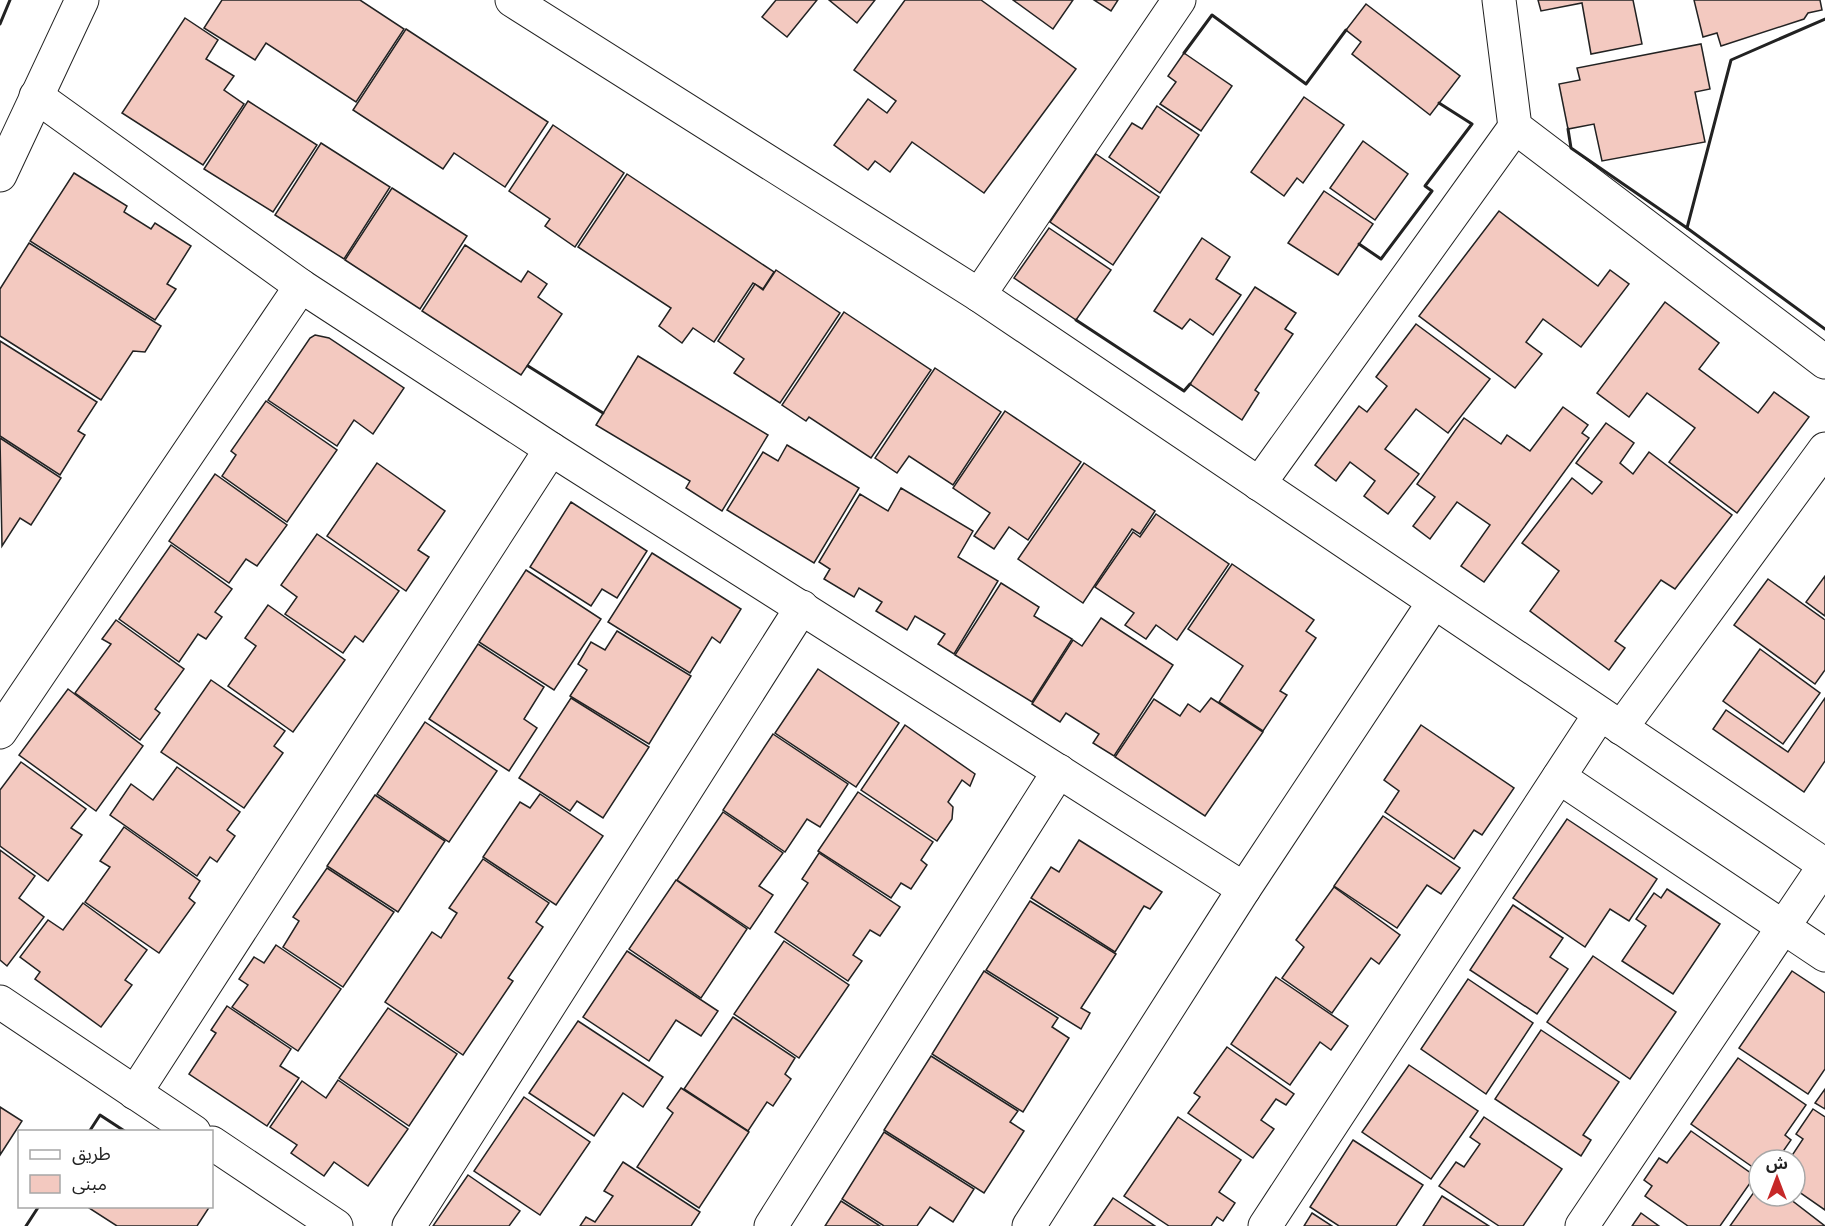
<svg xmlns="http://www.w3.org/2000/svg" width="1825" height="1226" font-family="'Open Sans','Noto Sans Arabic',sans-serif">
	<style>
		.building { fill: #f3c9c0; stroke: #222; stroke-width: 1.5 }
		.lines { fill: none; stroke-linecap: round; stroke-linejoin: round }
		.street-casing { stroke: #222; stroke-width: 35 }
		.secondary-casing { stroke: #222; stroke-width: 35 }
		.street { stroke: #fff; stroke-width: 33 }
		.secondary { stroke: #fff; stroke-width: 33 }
		.wall { stroke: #222; stroke-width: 3 }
	</style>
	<rect width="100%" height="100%" fill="#fff"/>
	<g class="building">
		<polygon points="222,0 360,0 404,29 356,102 266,43 255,60 204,28"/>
		<polygon points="776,0 817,0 787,37 762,17"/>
		<polygon points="829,0 875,0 857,23"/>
		<polygon points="905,0 981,0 1076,69 984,193 912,142 890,172 875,161 868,170 834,145 868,99 887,113 896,101 854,70"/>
		<polygon points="1013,0 1073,0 1053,29"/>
		<polygon points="1094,0 1118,0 1111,11"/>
		<polygon points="1538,0 1633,0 1642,44 1591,54 1582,3 1541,11"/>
		<polygon points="1694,0 1820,0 1822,10 1808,13 1804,19 1721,46 1717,33 1703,37"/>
		<polygon points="1366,4 1460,76 1430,115 1352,54 1361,42 1346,30"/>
		<polygon points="185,18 218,40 206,59 234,76 224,90 244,104 203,165 122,113"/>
		<polygon points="406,29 548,122 505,187 454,153 443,169 353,110"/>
		<polygon points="1701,44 1710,89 1695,92 1705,142 1602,161 1594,124 1568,129 1559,84 1580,80 1577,68"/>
		<polygon points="1184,53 1232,86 1201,131 1160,104 1176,82 1168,76"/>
		<polygon points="1304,97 1344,125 1303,183 1297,178 1284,196 1251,172"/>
		<polygon points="248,101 317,145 273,212 204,169"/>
		<polygon points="1157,106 1199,135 1160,193 1109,157 1132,123 1142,129"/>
		<polygon points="553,125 624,173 575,247 545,226 550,219 509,191"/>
		<polygon points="1363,141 1408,174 1375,220 1330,188"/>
		<polygon points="321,143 390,187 344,259 275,215"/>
		<polygon points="1096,154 1159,197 1113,265 1050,222"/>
		<polygon points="74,173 127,206 124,212 151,229 155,223 191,246 167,284 176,289 155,320 30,241"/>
		<polygon points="627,174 774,272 763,289 753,283 714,342 693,328 682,343 659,326 671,308 578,247"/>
		<polygon points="392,188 467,236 420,309 345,260"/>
		<polygon points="1324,191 1373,224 1338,275 1288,243"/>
		<polygon points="1499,211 1598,286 1610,270 1629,284 1581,347 1543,319 1526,342 1542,354 1515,388 1419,316"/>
		<polygon points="1049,228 1111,270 1076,320 1014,278"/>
		<polygon points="1202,238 1230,257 1216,279 1241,295 1213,335 1190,319 1182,329 1154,311"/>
		<polygon points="29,243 161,326 145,352 133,351 101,400 0,336 0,289"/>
		<polygon points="465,245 521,282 528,271 547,284 538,297 562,314 521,375 422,311"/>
		<polygon points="776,270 840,313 780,403 734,373 744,359 718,341 755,284 763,290"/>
		<polygon points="1255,287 1296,313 1285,329 1293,334 1255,390 1259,393 1242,420 1190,384"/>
		<polygon points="1665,302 1719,343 1699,369 1758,413 1774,392 1809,417 1737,513 1669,462 1695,428 1647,393 1629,417 1597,393"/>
		<polygon points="844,312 931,370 871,458 809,417 806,421 782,405"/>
		<polygon points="1416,324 1490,379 1448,433 1416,409 1385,449 1419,474 1388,514 1364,496 1375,481 1350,462 1336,481 1315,465 1359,406 1367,412 1387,386 1376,377"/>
		<polygon points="315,335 329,338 404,388 373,434 354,420 337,446 268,400 310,338"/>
		<polygon points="0,341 97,402 78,431 85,435 60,475 0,436"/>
		<polygon points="638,356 768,435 722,511 686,488 690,481 596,425"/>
		<polygon points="935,368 1001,412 953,485 909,456 897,473 875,458"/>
		<polygon points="266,401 337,450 287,522 222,476 236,455 231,451"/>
		<polygon points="1563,407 1588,425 1582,433 1589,438 1484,582 1461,566 1490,525 1457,502 1430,539 1413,526 1435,497 1417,484 1464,418 1501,444 1507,435 1530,451"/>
		<polygon points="1005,411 1081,462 1028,540 1009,527 994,549 974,536 990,513 953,488"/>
		<polygon points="1606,423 1634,443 1620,463 1633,474 1649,452 1732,515 1675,589 1661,580 1615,641 1625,648 1609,670 1530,611 1559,571 1522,543 1572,478 1592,494 1602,482 1576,463"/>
		<polygon points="0,438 61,478 31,525 20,518 2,546"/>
		<polygon points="787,445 859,488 814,563 727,510 763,452 778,461"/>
		<polygon points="377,463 445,511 418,550 429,557 406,591 327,536"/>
		<polygon points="1084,463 1155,511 1140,534 1132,529 1083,603 1018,559"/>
		<polygon points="215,474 287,525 257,566 246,559 229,583 169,541"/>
		<polygon points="901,488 973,531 958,557 998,581 954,654 938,644 945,634 915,616 907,630 876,611 882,602 859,588 854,597 824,579 830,569 819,562 860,494 888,511"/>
		<polygon points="571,502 647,551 617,598 602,589 591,606 530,567"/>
		<polygon points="1156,514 1229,564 1177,640 1156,625 1146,639 1125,625 1134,613 1095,587 1133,532 1140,537"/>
		<polygon points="317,534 399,591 363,642 355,636 343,653 285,614 297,597 281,585"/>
		<polygon points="171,545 232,589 215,612 222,617 206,639 198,634 179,662 119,619"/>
		<polygon points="652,553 741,609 720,643 712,637 690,673 608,622"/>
		<polygon points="1232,564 1314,620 1306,631 1316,638 1280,691 1287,695 1263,731 1219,702 1243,666 1188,629"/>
		<polygon points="526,570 601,619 554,690 479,642"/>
		<polygon points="1825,576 1825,616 1806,602"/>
		<polygon points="1768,579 1825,620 1825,670 1815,684 1734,625"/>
		<polygon points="1001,583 1039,607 1034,616 1072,639 1032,702 955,655"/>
		<polygon points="268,605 345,660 293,732 228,686 256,646 245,638"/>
		<polygon points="1101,618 1173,665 1114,756 1093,743 1099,734 1066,713 1060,722 1032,704 1073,640 1082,646"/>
		<polygon points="116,620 184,669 155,709 160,713 140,740 75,693 111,644 102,639"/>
		<polygon points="617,631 691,676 649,744 570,696 587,670 578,664 591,642 605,650"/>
		<polygon points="478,644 544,687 524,719 537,728 509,771 429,719"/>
		<polygon points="1760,649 1820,693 1783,744 1723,701"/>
		<polygon points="818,669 899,723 856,787 775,733"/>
		<polygon points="211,680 285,731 274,746 283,753 244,808 161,752"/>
		<polygon points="68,689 143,746 96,811 19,755"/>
		<polygon points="571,698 649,747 603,818 577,801 570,811 519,778"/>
		<polygon points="1211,698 1263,732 1205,816 1115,757 1154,699 1180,716 1188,704 1200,712"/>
		<polygon points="1825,698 1825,761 1804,792 1713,729 1726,710 1788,752"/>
		<polygon points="425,722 497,771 449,842 377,794"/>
		<polygon points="905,725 975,774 970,786 962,780 948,802 953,807 952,819 937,841 861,790"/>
		<polygon points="1421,725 1514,788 1482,835 1474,830 1454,859 1385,812 1399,791 1384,780"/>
		<polygon points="773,734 848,784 820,827 807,819 785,852 723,810"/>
		<polygon points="21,762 86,809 71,828 82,835 48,881 0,846 0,790"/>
		<polygon points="177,767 240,812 227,830 235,836 217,862 210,857 197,876 110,815 131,784 153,800"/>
		<polygon points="858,792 933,842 921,860 927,865 911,889 901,883 891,898 818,851"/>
		<polygon points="540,794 603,836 556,905 483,857 520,802 530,808"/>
		<polygon points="375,795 445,841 398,912 327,866"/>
		<polygon points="723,812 783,853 759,886 773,895 750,929 677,880"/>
		<polygon points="1383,816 1460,868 1441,894 1427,885 1397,928 1334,886"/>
		<polygon points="1567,819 1657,879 1629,921 1610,909 1585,947 1513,898"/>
		<polygon points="124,827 200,881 189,898 195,903 159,953 85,902 110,867 100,861"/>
		<polygon points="1079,840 1162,892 1150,909 1144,906 1115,952 1031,898 1051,867 1059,872"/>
		<polygon points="0,850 35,876 19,898 44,917 7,966 0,960"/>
		<polygon points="819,853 900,907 880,936 870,930 853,955 862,961 848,981 775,932 808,883 802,879"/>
		<polygon points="483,859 549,903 536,922 543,927 508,978 513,981 463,1055 385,1002 432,932 441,938 457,913 449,908"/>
		<polygon points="327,868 394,912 343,987 283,947 299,921 293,917"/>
		<polygon points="676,880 747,929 701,998 629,949"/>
		<polygon points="1334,887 1400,935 1379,964 1371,958 1332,1013 1282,978 1304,947 1296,940"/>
		<polygon points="1667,889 1720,924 1673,994 1622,961 1646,926 1636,919 1654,893 1661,898"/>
		<polygon points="1030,901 1116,954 1081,1008 1090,1013 1081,1029 986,970"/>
		<polygon points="83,903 147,950 125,980 132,985 101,1027 35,979 40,972 20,957 48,920 63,930"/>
		<polygon points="1513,905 1563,938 1550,957 1568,969 1537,1014 1470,970"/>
		<polygon points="784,941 849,985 799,1058 734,1014"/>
		<polygon points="276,945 341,989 298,1051 232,1007 248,985 239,979 254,957 264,963"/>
		<polygon points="627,951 718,1011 701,1036 676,1020 649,1061 583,1017"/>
		<polygon points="1593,956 1676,1012 1630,1079 1547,1022"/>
		<polygon points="984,971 1058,1018 1052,1027 1069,1038 1023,1112 932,1054"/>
		<polygon points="1792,971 1825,993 1825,1069 1808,1094 1739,1048"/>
		<polygon points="1276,977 1348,1026 1331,1050 1320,1042 1290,1085 1231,1044"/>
		<polygon points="1468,979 1533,1023 1486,1094 1421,1049"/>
		<polygon points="227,1006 291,1049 280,1066 299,1078 267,1126 189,1074 216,1033 211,1030"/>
		<polygon points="388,1008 457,1054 409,1126 339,1078"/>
		<polygon points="733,1017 795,1058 785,1074 791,1079 773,1106 767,1102 748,1131 684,1089"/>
		<polygon points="578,1021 663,1077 643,1107 623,1093 594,1136 529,1093"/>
		<polygon points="1541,1030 1619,1082 1583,1135 1591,1140 1581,1156 1495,1099"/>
		<polygon points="1227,1047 1294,1094 1286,1105 1276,1099 1261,1120 1274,1129 1253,1158 1188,1113 1200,1097 1194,1093"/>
		<polygon points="931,1056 1018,1111 1010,1122 1024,1131 984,1193 884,1130"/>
		<polygon points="1738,1058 1806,1105 1785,1135 1791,1140 1777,1160 1768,1160 1762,1156 1754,1168 1691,1124"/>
		<polygon points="1409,1065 1478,1111 1431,1179 1362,1132"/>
		<polygon points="338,1080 408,1129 368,1186 334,1162 324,1176 291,1153 297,1145 270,1127 302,1081 326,1098"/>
		<polygon points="681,1088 749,1132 699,1208 637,1167 673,1113 667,1108"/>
		<polygon points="1825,1089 1825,1109 1815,1103"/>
		<polygon points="524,1097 590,1142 540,1215 474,1171"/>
		<polygon points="0,1107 22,1121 0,1155"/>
		<polygon points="1813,1109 1825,1117 1825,1210 1795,1189 1795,1160 1789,1160 1803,1139 1796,1134"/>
		<polygon points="1178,1117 1241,1160 1219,1192 1235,1203 1223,1221 1217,1217 1211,1226 1169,1226 1124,1196"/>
		<polygon points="1484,1117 1562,1169 1523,1226 1499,1226 1439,1186 1456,1162 1464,1167 1480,1144 1470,1137"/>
		<polygon points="1691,1131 1755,1176 1720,1226 1688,1226 1645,1196 1652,1186 1644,1180 1659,1158 1667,1163"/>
		<polygon points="884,1132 974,1189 953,1222 930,1207 917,1226 884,1226 842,1199"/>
		<polygon points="1353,1140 1423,1185 1396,1226 1339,1226 1310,1207"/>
		<polygon points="623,1162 700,1212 691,1226 580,1226 586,1217 595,1222 613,1196 604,1191"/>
		<polygon points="468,1175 520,1211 509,1226 433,1226"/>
		<polygon points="1759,1185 1759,1196 1786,1196 1825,1226 1730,1226"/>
		<polygon points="1442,1196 1489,1226 1423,1226"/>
		<polygon points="1113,1198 1155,1226 1094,1226"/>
		<polygon points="841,1201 880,1226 825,1226"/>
		<polygon points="90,1206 210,1206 197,1226 117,1226 89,1208"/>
		<polygon points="1312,1213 1332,1226 1304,1226"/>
		<polygon points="1641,1213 1659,1226 1632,1226"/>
	</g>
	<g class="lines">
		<defs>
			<g id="street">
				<polyline points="1499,0 1515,127 1825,362"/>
				<polyline points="36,96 301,286 551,449 1244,889"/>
				<polyline points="0,175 82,0"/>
				<polyline points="979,295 1179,0"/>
				<polyline points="1259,484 1515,127"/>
				<polyline points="1621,728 1825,449"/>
				<polyline points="0,732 301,286"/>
				<polyline points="1559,777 1825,955"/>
				<polyline points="0,1002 194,1132"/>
				<polyline points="135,1093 551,449"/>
				<polyline points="212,1143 336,1226"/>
				<polyline points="409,1226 802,607"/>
				<polyline points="771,1226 1059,771"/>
				<polyline points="1029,1226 1244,889 1434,602"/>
				<polyline points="1265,1226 1600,714"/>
				<polyline points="1582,1226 1825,865"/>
			</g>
			<polyline id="secondary" points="512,0 979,295 1825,865"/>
		</defs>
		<use href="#street" class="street-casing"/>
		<use href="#secondary" class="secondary-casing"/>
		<use href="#street" class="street"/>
		<use href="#secondary" class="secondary"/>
		<g class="wall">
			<polyline points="1825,19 1731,60 1687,228 1825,329"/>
			<polyline points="0,24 10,0"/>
			<polyline points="1184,53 1212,15 1306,84 1346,30"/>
			<polyline points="1568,129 1571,148 1687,228"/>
			<polyline points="1359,244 1381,259 1432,191 1425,186 1472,124 1439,103"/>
			<polyline points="1076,320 1184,391 1190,384"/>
			<polyline points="528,366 603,413"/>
			<polyline points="89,1132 100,1115 126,1132"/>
			<polyline points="26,1226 39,1206"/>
		</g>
	</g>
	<rect x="18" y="1130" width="195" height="78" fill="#ffffff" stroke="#a7a7a7" stroke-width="1.5"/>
	<rect x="30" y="1150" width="30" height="9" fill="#ffffff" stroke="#a7a7a7" stroke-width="1.5"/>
	<text x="72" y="1160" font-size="18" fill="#222222">طريق</text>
	<rect x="30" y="1175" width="30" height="18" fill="#f3c9c0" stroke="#a7a7a7" stroke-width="1.5"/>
	<text x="72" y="1190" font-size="18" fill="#222222">مبنى</text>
	<g transform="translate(1777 1178)"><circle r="28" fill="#ffffff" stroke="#a7a7a7" stroke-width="1.5"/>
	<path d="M0-4.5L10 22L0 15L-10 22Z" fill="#c62828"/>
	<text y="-9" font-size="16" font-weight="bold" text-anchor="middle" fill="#222222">ش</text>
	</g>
</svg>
